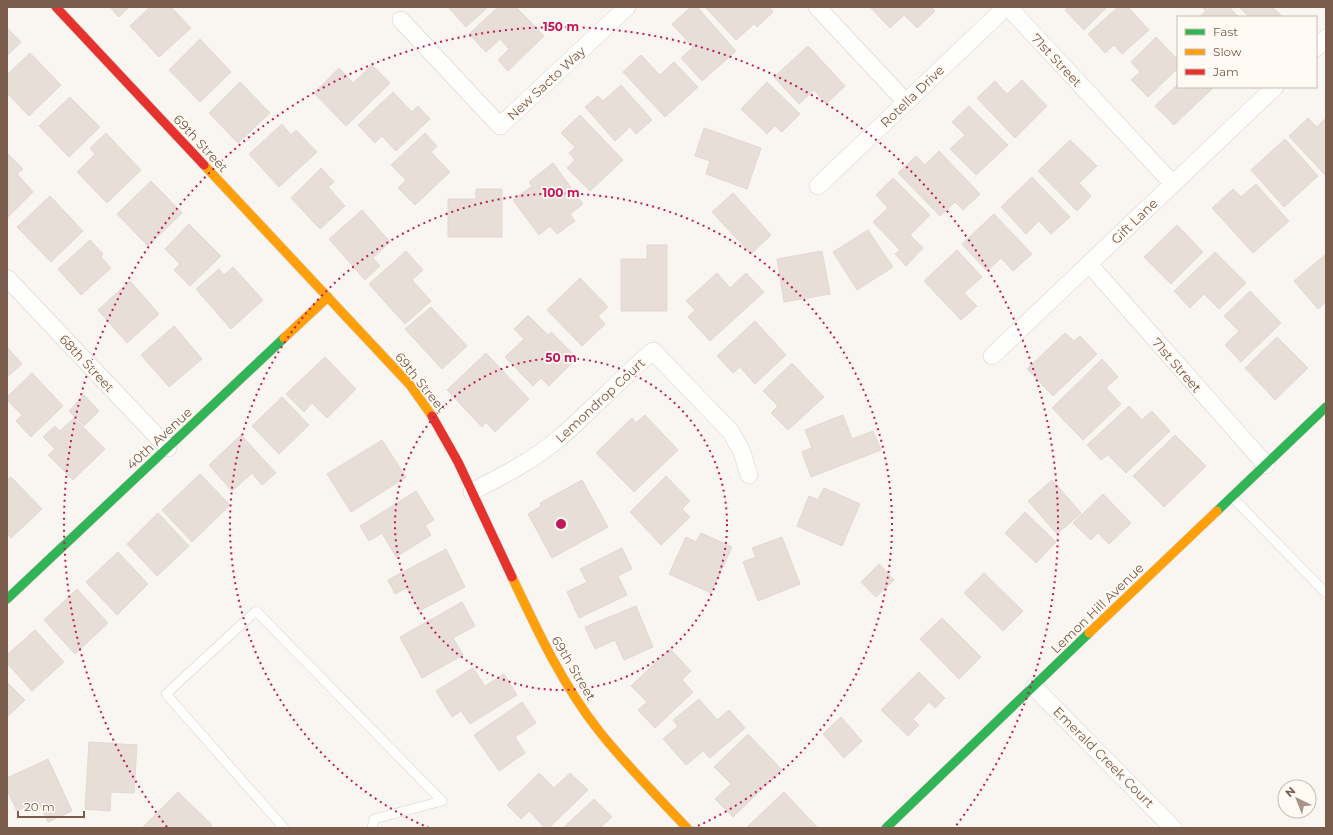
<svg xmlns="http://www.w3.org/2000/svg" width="1333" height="835" font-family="Montserrat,sans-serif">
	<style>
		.building { fill: #e6ded7; stroke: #e2d8d2 }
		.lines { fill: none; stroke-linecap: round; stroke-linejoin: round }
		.lane-casing { stroke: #d7d1cb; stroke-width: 10 }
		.street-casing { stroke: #d7d1cb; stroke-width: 18 }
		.fast-casing { stroke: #d9d2cb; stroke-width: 10 }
		.slow-casing { stroke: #d9d2cb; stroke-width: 10 }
		.jam-casing { stroke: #d9d2cb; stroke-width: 10 }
		.lane { stroke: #fefefd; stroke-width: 9 }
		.street { stroke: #fefefd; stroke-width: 17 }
		.fast { stroke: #30b455; stroke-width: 9 }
		.slow { stroke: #ff9f0a; stroke-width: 9 }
		.jam { stroke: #e5322d; stroke-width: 9 }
		.ring { fill: none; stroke: #c2185b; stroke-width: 2; stroke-dasharray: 2 4 }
		.labels { text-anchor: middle; stroke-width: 3.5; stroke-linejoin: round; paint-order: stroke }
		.street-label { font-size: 13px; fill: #7a5c4d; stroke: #fffaf3 }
		.centre { fill: #c2185b; stroke: #fffaf3; stroke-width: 2 }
		.ring-label { font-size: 12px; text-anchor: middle; font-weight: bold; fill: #c2185b; stroke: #fffaf3; stroke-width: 3.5; stroke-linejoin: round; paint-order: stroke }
	</style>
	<rect width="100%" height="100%" fill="#f9f5f0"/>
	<g class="building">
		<polygon points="110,7 129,7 119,17"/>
		<polygon points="150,7 171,7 191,28 159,57 130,26"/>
		<polygon points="450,7 488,7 466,27 449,8"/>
		<polygon points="498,7 516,7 544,36 508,71 498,60 509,49 500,39 486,52 469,34"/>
		<polygon points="691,7 697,7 736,51 702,81 681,58 693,47 672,24"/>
		<polygon points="705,7 769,7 773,12 757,27 754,24 736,40"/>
		<polygon points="870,7 931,7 935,11 917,28 904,15 890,28"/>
		<polygon points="1068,7 1107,7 1084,30 1065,10"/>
		<polygon points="1118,7 1128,7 1149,30 1122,54 1114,45 1105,53 1088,34"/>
		<polygon points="1202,7 1229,7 1239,17 1199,17 1206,11"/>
		<polygon points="1239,7 1272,7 1282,16 1249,17"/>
		<polygon points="7,28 21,42 7,56"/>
		<polygon points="1156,37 1178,60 1178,68 1148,97 1131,80 1140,72 1131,62"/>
		<polygon points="200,39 231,72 200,102 169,70"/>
		<polygon points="808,46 845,86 826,104 814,90 799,104 774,77"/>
		<polygon points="30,53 61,85 29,116 7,93 7,75"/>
		<polygon points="641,55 660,75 674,62 698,87 665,117 623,72"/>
		<polygon points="372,65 390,83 346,126 314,93 339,68 353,83"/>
		<polygon points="1022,80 1047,106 1015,138 977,98 995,81 1007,94"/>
		<polygon points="240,82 270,113 238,143 209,113"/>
		<polygon points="767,82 800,114 782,132 775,126 767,134 741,109"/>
		<polygon points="1178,84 1178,87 1214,87 1174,125 1155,106"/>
		<polygon points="621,85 652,120 636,134 630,127 615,141 585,107 598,96 603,101"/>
		<polygon points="393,92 412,112 418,106 430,119 396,151 382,136 375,143 358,125"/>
		<polygon points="70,97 100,127 69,157 39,126"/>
		<polygon points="969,106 1008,145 976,175 950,149 965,135 952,122"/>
		<polygon points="580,115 623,160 590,191 567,168 575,160 569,153 575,147 561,133"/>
		<polygon points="1308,118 1317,127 1326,118 1326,176 1289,136"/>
		<polygon points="282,124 291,135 296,130 317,152 279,187 249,154"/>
		<polygon points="704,128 761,148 747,189 706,174 710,161 695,156"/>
		<polygon points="106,133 141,170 107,203 77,172 95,154 90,148"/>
		<polygon points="425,133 437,146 431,152 450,172 415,205 398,188 406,180 391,165"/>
		<polygon points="1285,139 1318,176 1284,207 1251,170"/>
		<polygon points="1070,140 1097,166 1079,183 1091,196 1077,211 1038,171"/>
		<polygon points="939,151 980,194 963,210 955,202 940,216 898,173 916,156 925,165"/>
		<polygon points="8,154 23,169 17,174 33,192 8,217"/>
		<polygon points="553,163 583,204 570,214 575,221 557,234 550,226 539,235 513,200 532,186 529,182"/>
		<polygon points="321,168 334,182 328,187 345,206 320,229 291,198"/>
		<polygon points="1032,177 1070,217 1051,234 1039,221 1026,234 1001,207"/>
		<polygon points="893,178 930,215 910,235 923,248 906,266 895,254 900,250 873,222 888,208 876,195"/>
		<polygon points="151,181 182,213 148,246 117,214"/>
		<polygon points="1256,184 1289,221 1253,253 1212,208 1233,189 1241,197"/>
		<polygon points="476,189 502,189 502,237 448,237 448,199 476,199"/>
		<polygon points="733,193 771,235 751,254 712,212"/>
		<polygon points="50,196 83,231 51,262 17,227"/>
		<polygon points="362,210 390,242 373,258 380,266 365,280 329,239"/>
		<polygon points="994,214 1032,254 1013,271 1001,258 987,271 962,244"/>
		<polygon points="189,224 221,256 190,286 174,270 180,264 165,249"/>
		<polygon points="1177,225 1203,252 1171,284 1144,257"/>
		<polygon points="868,230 893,267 857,290 833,252"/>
		<polygon points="90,240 103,254 101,257 111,268 81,295 58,269"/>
		<polygon points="647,245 667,245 667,311 621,311 621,259 647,259"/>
		<polygon points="957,250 982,277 964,293 977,306 961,320 924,281"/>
		<polygon points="406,251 423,270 412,280 431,301 405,324 369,284"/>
		<polygon points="822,251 830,294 784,302 777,259"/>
		<polygon points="1215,252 1246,283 1219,309 1204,294 1190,308 1174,291"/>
		<polygon points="1326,254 1326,302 1318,309 1294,281"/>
		<polygon points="233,267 263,300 231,329 196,289 219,269 224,275"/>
		<polygon points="717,273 730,288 746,273 764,292 710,341 688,317 695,310 686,301"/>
		<polygon points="580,278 608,307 598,316 605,324 582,346 547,310"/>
		<polygon points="130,281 159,314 127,343 98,310"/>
		<polygon points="1250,291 1281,323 1241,362 1225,345 1239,331 1224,316"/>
		<polygon points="431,307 467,346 442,369 405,329"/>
		<polygon points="528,315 548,335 551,332 577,358 549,386 541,378 533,386 505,357 524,339 514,329"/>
		<polygon points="755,321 786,355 755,384 740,367 733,373 717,356"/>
		<polygon points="174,326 202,359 169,387 141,355"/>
		<polygon points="1065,333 1074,341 1080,336 1097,354 1053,396 1027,369"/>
		<polygon points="1277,337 1308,368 1275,400 1245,368"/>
		<polygon points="7,347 22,364 7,377"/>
		<polygon points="486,353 529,399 495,432 486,422 482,427 447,390"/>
		<polygon points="325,357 356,389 327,418 312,403 304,412 286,394"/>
		<polygon points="1102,359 1118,377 1106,388 1121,404 1083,440 1052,408"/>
		<polygon points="792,363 824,397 788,430 771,413 778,406 763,391"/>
		<polygon points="32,373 63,406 31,437 16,421 22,415 7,400 7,397"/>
		<polygon points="84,395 99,411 84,426 69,411"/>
		<polygon points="282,397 309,425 279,454 252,426"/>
		<polygon points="1129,406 1142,420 1152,411 1170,431 1126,473 1108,455 1101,460 1087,445"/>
		<polygon points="645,415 678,450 634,492 596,453 632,418 636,423"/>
		<polygon points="843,415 852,439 873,431 881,450 811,477 802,452 812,448 805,430"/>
		<polygon points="74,418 105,449 73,480 48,455 55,449 43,437 55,426 60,431"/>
		<polygon points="241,435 276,473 262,485 252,473 232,491 209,465"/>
		<polygon points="1175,435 1206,466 1164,507 1133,476"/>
		<polygon points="382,440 406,477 351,512 327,474"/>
		<polygon points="200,474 230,505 192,542 162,510"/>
		<polygon points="666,476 690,501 682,509 690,517 661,545 630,512"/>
		<polygon points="11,477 42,509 11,538 7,534 7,480"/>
		<polygon points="582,480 608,527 552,558 528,514 541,506 540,503"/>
		<polygon points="1052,480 1081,513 1057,534 1028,501"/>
		<polygon points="824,488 860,504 842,546 797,526 809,496 818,500"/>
		<polygon points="416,491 434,520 425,525 431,535 396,557 382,533 369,541 360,526"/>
		<polygon points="1103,494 1131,523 1109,544 1098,533 1091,540 1073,523"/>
		<polygon points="1025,512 1056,542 1036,563 1005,533"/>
		<polygon points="158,513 189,546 157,576 127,544"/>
		<polygon points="701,533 732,547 711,593 669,574 686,537 696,542"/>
		<polygon points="782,537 800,584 758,601 743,562 756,557 752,548"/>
		<polygon points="622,548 632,569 618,576 627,595 579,618 567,592 587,582 580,569"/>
		<polygon points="446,549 465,587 419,611 407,588 395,594 388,580"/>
		<polygon points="118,552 148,584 117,615 86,582"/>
		<polygon points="879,564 894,580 876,597 861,582"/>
		<polygon points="984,573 1023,611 1003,631 964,593"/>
		<polygon points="77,589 108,623 75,654 44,620"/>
		<polygon points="462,602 475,626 453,638 463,655 422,678 400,637"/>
		<polygon points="636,606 653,647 624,660 615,640 595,649 585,627"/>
		<polygon points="942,618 981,657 959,679 920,639"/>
		<polygon points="35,630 64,662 32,691 7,663 7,655"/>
		<polygon points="670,649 691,671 682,680 693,692 655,728 638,710 647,702 631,686"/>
		<polygon points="473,668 485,686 504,674 517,695 470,724 461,711 452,717 436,691"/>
		<polygon points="919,672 945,698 935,708 929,702 913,719 919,725 908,736 881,710"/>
		<polygon points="7,682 25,700 7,717"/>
		<polygon points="699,699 717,720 729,710 745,728 710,758 703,751 686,765 663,739 678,726 673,720"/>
		<polygon points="522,702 536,723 515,737 525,753 499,771 474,735"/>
		<polygon points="841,717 862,741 844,758 823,734"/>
		<polygon points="748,734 782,770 733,817 715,799 731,784 714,767"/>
		<polygon points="89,742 137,745 134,793 111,792 110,811 85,809"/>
		<polygon points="48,759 72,811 48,822 38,801 17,811 7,790 7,778"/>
		<polygon points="539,773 554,788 570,773 588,790 549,828 545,828 529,811 521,819 507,805"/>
		<polygon points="178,792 212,825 209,828 142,828"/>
		<polygon points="784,792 818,828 746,828"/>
		<polygon points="594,799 612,817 600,828 563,828"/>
	</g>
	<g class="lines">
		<defs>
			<g id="lane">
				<polyline points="1232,497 1326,593"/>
				<polyline points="284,828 166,694 256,611 442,801"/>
				<polyline points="372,828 374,819 442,801"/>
			</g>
			<g id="street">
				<polyline points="817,7 906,102"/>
				<polyline points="1008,7 1173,184"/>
				<polyline points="401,20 500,126 627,7"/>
				<polyline points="1316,48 1326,38"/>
				<polyline points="818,186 1006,7"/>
				<polyline points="1089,264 1266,465"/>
				<polyline points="7,278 168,448"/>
				<polyline points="992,356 1275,87"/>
				<path d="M472,492c29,-16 59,-30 85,-52 33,-28 63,-61 96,-89l77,80 12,21 7,23"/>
				<polyline points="1034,687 1173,828"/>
			</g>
			<g id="fast">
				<polyline points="1217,511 1326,407"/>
				<polyline points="7,599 284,338"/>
				<polyline points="886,828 1089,633"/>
			</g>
			<g id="slow">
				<polyline points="204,165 410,385 432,416"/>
				<polyline points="284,338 328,297"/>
				<path d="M512,577c25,53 50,107 87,154 27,34 58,65 88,97"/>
				<polyline points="1089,633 1217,511"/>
			</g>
			<g id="jam">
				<polyline points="56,7 204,165"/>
				<polyline points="432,416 458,462 512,577"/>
			</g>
		</defs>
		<use href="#lane" class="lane-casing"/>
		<use href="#street" class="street-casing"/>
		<use href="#fast" class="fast-casing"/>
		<use href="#slow" class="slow-casing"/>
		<use href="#jam" class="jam-casing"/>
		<use href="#lane" class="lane"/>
		<use href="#street" class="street"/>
		<use href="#fast" class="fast"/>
		<use href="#slow" class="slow"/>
		<use href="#jam" class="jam"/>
	</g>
	<g class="ring">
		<circle cx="561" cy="524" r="166"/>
		<path d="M429 828A331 331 0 1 1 693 828"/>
		<path d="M167 827A497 497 0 1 1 955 827"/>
	</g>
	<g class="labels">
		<g class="street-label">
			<text transform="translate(1057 60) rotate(47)" y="5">71st Street</text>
			<text transform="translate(546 83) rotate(-43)" y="5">New Sacto Way</text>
			<text transform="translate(912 96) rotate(-44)" y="5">Rotella Drive</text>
			<text transform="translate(201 143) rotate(47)" y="5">69th Street</text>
			<text transform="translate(1134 221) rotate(-44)" y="5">Gift Lane</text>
			<text transform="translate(87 363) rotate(47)" y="5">68th Street</text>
			<text transform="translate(1177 365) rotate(49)" y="5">71st Street</text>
			<text transform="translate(421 382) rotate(51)" y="5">69th Street</text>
			<text transform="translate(600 400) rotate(-43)" y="5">Lemondrop Court</text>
			<text transform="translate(159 438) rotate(-43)" y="5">40th Avenue</text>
			<text transform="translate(1097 608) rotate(-44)" y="5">Lemon Hill Avenue</text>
			<text transform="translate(574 668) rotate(59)" y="5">69th Street</text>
			<text transform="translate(1104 757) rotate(45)" y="5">Emerald Creek Court</text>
		</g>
	</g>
	<circle cx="561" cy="524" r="6" class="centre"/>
	<g class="ring-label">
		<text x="561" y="31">150 m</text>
		<text x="561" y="197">100 m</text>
		<text x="561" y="362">50 m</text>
	</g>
	<rect width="1333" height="835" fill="none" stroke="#7a5c4d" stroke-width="16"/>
	<rect x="1177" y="16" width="140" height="72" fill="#fffaf3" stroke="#cabbb1"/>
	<rect x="1185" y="29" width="20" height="6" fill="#30b455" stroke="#cabbb1"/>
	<text x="1213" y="36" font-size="12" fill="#7a5c4d">Fast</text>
	<rect x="1185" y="49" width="20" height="6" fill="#ff9f0a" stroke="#cabbb1"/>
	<text x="1213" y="56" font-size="12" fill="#7a5c4d">Slow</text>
	<rect x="1185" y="69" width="20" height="6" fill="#e5322d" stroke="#cabbb1"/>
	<text x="1213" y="76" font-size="12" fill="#7a5c4d">Jam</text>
	<g transform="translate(1297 799) rotate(317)"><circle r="19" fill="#fffaf3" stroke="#cabbb1"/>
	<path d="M0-3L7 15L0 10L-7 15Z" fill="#a69286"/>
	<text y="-6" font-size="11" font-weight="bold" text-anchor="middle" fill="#7a5c4d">N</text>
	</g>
	<path d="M18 811v6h66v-6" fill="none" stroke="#7a5c4d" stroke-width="2"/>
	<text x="24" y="811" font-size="12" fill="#7a5c4d" stroke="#fffaf3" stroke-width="3" paint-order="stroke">20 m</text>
</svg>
